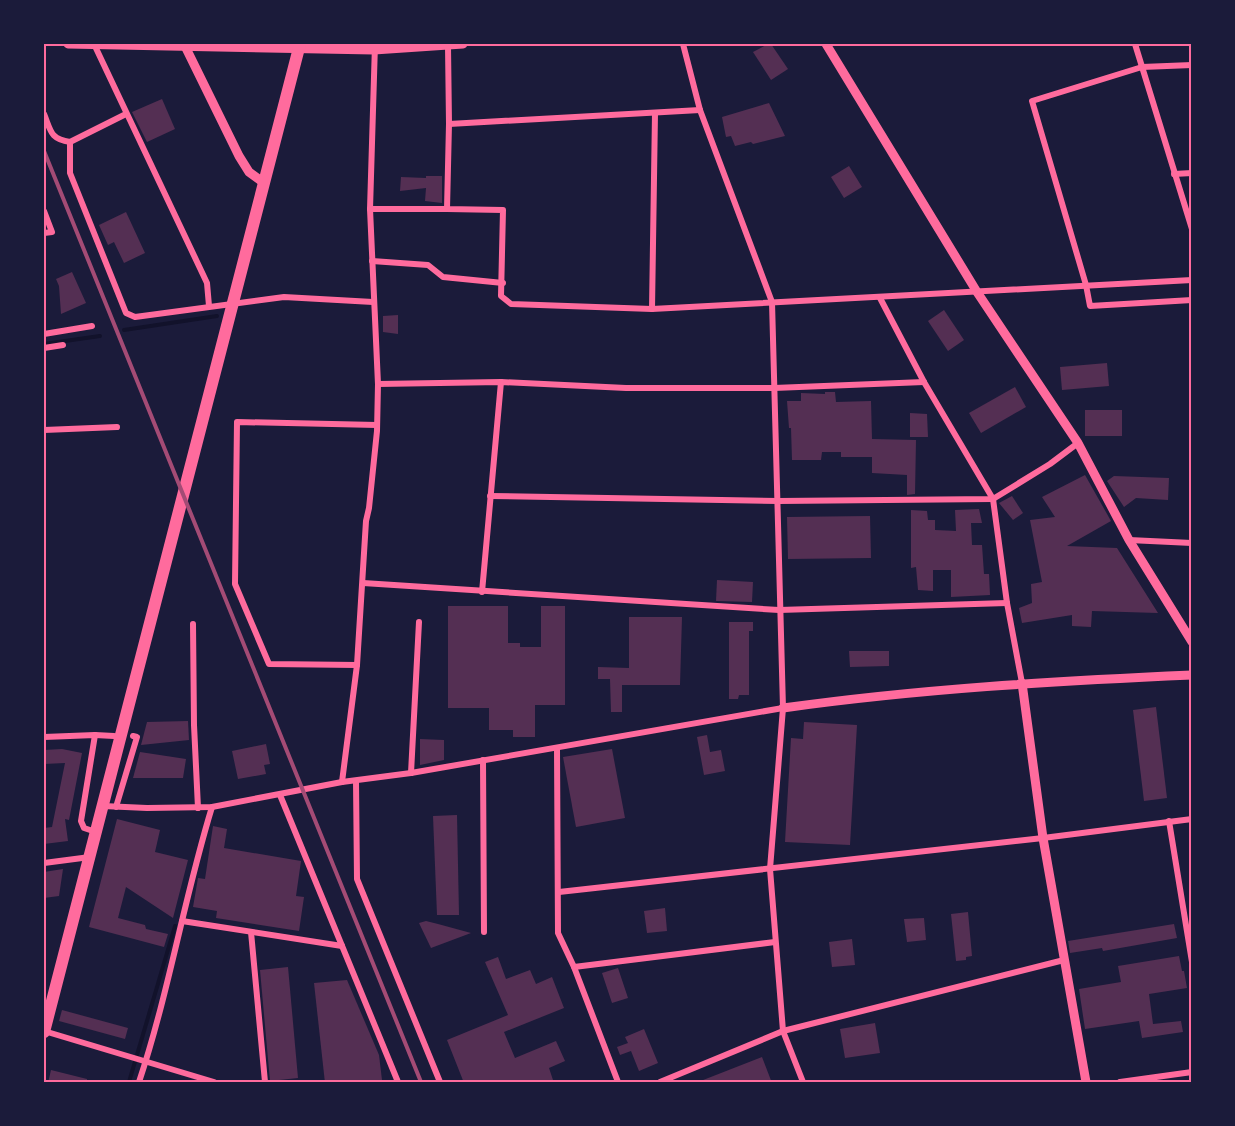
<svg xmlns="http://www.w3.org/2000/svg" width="1235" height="1126" font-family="Commissioner,sans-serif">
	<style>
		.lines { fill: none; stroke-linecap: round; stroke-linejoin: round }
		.stream { stroke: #12122b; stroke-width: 4 }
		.building { fill: #542f53 }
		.minor { stroke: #ff6b9d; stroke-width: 6 }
		.tertiary { stroke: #ff6b9d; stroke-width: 9 }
		.primary { stroke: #ff6b9d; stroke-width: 12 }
		.rail { stroke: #a44b75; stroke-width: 4 }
		.neatline { fill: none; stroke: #ff6b9d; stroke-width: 2 }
	</style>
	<rect width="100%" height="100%" fill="#1b1b3a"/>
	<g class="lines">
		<g class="stream">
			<polyline points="124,330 217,316"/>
			<polyline points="44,344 100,336"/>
			<polyline points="129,1082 175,926"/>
		</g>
	</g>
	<g class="building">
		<polygon points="768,44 771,44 788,69 771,80 753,52"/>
		<polygon points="162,99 175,129 147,142 132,112"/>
		<polygon points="769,103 785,136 753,144 751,142 735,146 731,136 726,137 722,117"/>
		<polygon points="849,166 862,187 844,198 831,177"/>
		<polygon points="426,176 442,176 442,203 425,201 426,188 400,191 401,177 426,178"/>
		<polygon points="126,212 145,253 124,263 114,242 108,245 99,225"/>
		<polygon points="72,272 86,303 61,314 59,286 56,279"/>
		<polygon points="944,310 964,340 948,351 928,321"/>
		<polygon points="398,315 398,334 383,332 383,316"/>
		<polygon points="1107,363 1109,386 1062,390 1060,367"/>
		<polygon points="1015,387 1026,407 981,433 969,413"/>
		<polygon points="825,392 835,392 836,402 871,401 872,439 916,440 915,494 907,495 907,475 872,473 872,457 841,457 841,452 822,452 821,460 792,460 791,428 789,428 787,401 801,401 801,393 825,394"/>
		<rect x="1085" y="410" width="37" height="26"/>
		<polygon points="910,413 927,414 928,437 910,437"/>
		<polygon points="1085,475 1111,521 1067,546 1117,548 1158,613 1092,611 1091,627 1072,626 1072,615 1022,623 1019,608 1032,603 1031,584 1042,582 1030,520 1055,517 1042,497"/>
		<polygon points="1114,476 1169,478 1168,500 1136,498 1124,507 1107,481"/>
		<polygon points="1012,496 1023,513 1013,520 999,503"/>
		<polygon points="979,509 982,523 971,523 972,545 982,545 984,574 989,574 990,595 951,597 951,570 933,570 933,591 918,590 916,567 911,568 911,510 927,511 928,520 935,520 935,530 956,531 955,510"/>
		<polygon points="870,516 871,558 788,559 787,517"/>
		<polygon points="717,580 753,582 752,602 716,601"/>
		<polygon points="448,606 508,606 508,643 520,643 520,647 541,647 541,606 565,606 565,705 535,705 535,737 513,737 513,730 489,730 489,708 448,708"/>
		<polygon points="629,617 682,617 680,685 622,685 622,712 611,712 610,679 598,679 598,667 629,668"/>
		<polygon points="729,622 753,622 753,631 749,631 749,695 739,695 738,699 729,699"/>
		<polygon points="849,651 889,651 889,666 850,667"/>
		<polygon points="1156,707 1167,798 1144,801 1133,710"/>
		<polygon points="188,721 189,740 141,745 147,722"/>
		<polygon points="804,722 857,725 850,845 785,842 791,738 803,739"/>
		<polygon points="707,735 710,752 721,750 725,771 704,775 697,737"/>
		<polygon points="420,739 444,740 444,760 420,765"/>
		<polygon points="266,744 270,764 264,765 266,774 238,779 232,751"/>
		<polygon points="62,749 82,753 69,820 65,819 68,841 44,844 44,828 52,827 65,763 44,764 44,750"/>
		<polygon points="612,749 625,818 576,827 563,757"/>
		<polygon points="140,752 186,759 183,778 133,778"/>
		<polygon points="457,815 459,915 437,915 433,816"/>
		<polygon points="117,819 160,830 155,852 188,860 173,918 126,887 118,918 145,925 146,929 168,934 164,947 89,927"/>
		<polygon points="213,826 227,829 224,848 301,861 296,896 304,897 299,931 216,918 217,911 193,907 198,878 205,879"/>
		<polygon points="63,869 59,896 44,898 44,872"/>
		<polygon points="665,908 667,931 647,933 644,911"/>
		<polygon points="968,912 972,956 966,957 966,960 956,961 951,914"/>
		<polygon points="924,918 926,940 907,942 904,919"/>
		<polygon points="426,921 438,924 471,933 431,948 419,923"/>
		<polygon points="1174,924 1177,938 1103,951 1102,948 1070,953 1068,941"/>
		<polygon points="852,939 855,965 832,967 829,942"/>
		<polygon points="1179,956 1182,971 1184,971 1187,988 1149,994 1153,1024 1181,1021 1183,1032 1142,1038 1139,1021 1085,1029 1079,989 1121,982 1118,966"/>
		<polygon points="498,957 506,979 530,970 536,984 552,977 564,1008 504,1032 515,1058 556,1041 565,1061 549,1068 554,1083 464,1083 447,1040 508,1015 485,962"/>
		<polygon points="288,967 298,1078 270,1081 260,970"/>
		<polygon points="618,968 628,998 612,1003 602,973"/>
		<polygon points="347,980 379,1055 382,1080 325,1083 314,983"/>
		<polygon points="62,1010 128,1028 125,1039 59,1021"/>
		<polygon points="875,1023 880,1053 845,1058 840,1029"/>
		<polygon points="644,1029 658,1063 639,1071 631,1051 620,1055 617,1047 628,1043 625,1037"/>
		<polygon points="762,1057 772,1083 698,1083 698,1082"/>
		<polygon points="51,1070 87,1079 87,1083 48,1083"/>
	</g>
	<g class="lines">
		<g class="minor">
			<polyline points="94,44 207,283 209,306"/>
			<polyline points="683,44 700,110 772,302 783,708 770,869 783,1031 803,1082"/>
			<polyline points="1135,44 1192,229"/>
			<polyline points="448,46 449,124 447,209 503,210 501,296 511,304 652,309 1192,280"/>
			<polyline points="1192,65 1142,67 1032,101 1086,285 1090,306 1192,300"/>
			<path d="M44,114c7,17 6,25 26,28"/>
			<polyline points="126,114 70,142 70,173 126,313 135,317 284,297 373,302"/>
			<polyline points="449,124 700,110"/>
			<polyline points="1174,174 1192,173"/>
			<polyline points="370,209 447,209"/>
			<polyline points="44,211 52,232 44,233"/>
			<polyline points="372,261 428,265 443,277 503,283"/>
			<polyline points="880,298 924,382 993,499 1007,603 1022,683"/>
			<polyline points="652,309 655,113"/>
			<polyline points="44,334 92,326"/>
			<polyline points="44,348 63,345"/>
			<polyline points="378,384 501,382 626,388 774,388 924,382"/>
			<polyline points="44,430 117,427"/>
			<polyline points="490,496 778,501 993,499 1050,464 1078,443"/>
			<polyline points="1129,540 1192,543"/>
			<polyline points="363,583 779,610 1007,603"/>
			<polyline points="482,592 501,382"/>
			<polyline points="193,624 194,725 198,808"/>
			<polyline points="357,665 269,664 235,584 237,422 377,425"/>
			<polyline points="95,735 114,736"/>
			<polyline points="44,737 95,735 81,821 84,828 96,832"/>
			<polyline points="557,748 558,933 574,967 618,1082"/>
			<polyline points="483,760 484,932"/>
			<polyline points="411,773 419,622"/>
			<polyline points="356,781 357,879 440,1082"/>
			<polyline points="342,782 357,665 366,521 369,508 377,431 378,384 370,209 375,44"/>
			<polyline points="280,795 398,1082"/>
			<polyline points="103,806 147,808 212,807 342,782 411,773 783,708"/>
			<polyline points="116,807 137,737 133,736"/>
			<polyline points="1169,821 1192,962"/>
			<polyline points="44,863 90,857"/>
			<polyline points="559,892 1043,838 1192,819"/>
			<polyline points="182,921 342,946"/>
			<polyline points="251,932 265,1082"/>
			<polyline points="574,967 775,942"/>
			<polyline points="44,1031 214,1082"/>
			<path d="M139,1082c30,-90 45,-184 73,-275"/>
			<polyline points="660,1082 783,1031 1064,960"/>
			<polyline points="1120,1082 1192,1072"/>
		</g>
		<g class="tertiary">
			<polyline points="68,44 374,50 463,44"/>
			<polyline points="184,44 239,156 249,172 264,183"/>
			<polyline points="826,44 977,292 1078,443 1129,540 1192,642"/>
			<polyline points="1022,683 1043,838 1086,1082"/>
			<path d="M783,708c136,-19 271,-27 409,-33"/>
		</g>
		<polyline class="primary" points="44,1032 300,44"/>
		<polyline class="rail" points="44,151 421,1082"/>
	</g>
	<rect width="1235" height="1126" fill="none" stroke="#1b1b3a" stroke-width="90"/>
	<rect x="45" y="45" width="1145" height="1036" class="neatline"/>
</svg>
